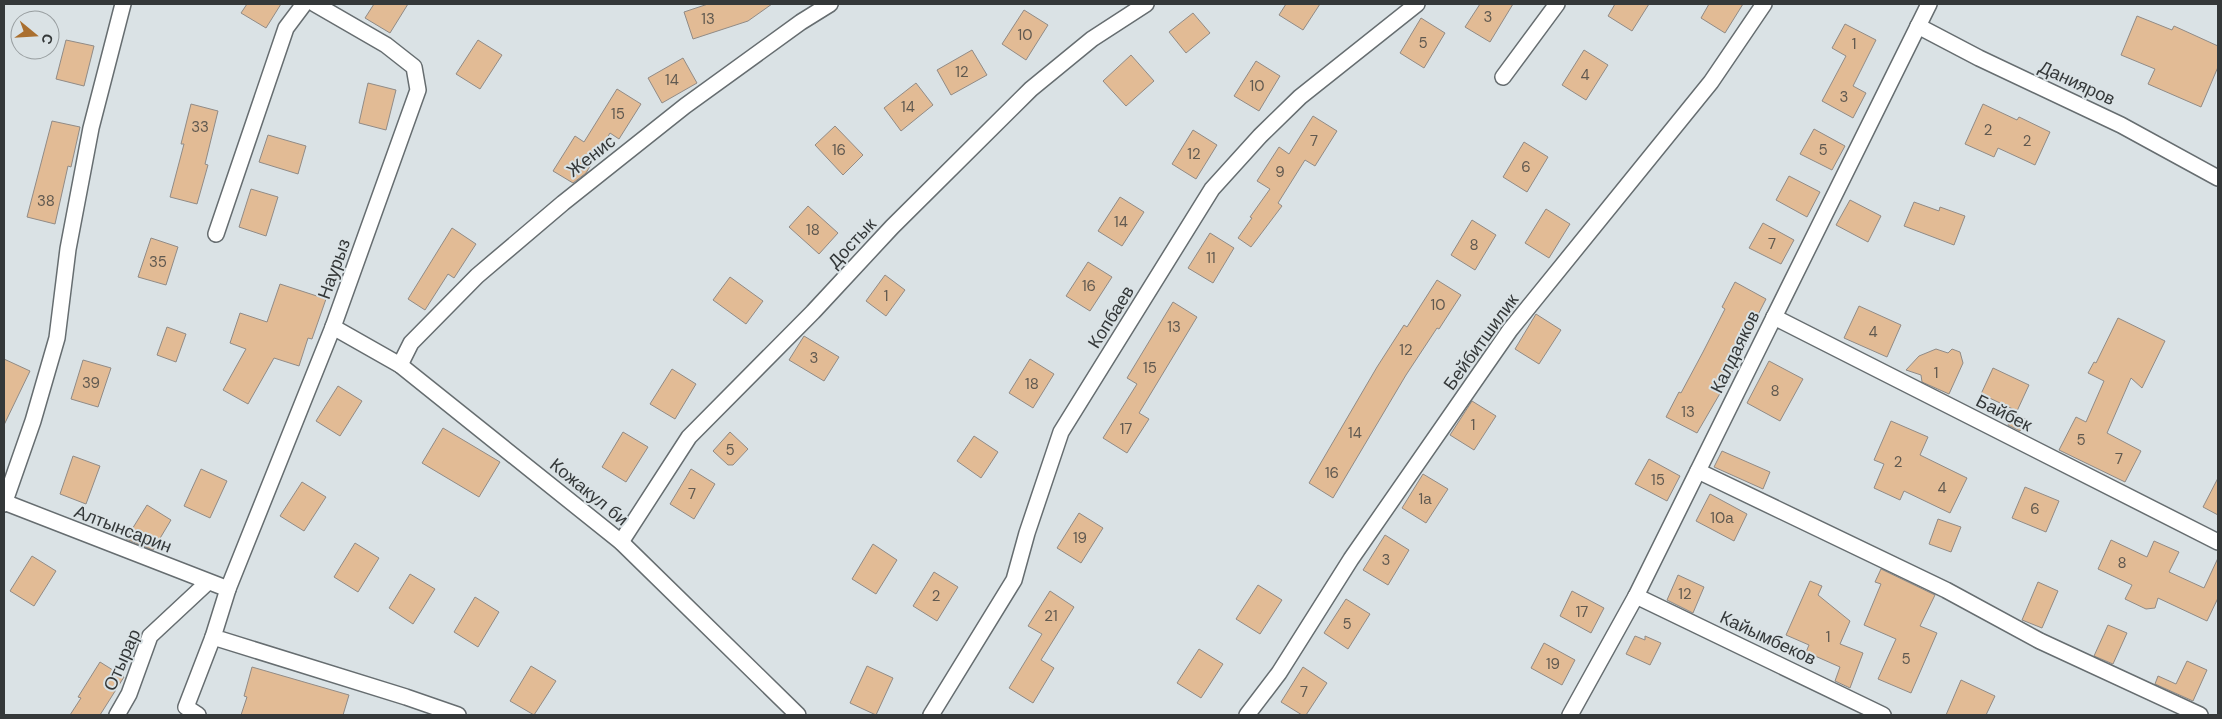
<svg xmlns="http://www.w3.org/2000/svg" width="2222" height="719" font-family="'DM Sans',sans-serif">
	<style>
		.building { fill: #e2bb95; stroke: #918b86 }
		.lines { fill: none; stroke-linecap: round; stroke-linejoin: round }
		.street-casing { stroke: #666d70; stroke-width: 18 }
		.street { stroke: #fff; stroke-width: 15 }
		.labels { text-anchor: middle; stroke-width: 4; stroke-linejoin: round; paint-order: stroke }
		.number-label { font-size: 15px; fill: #605950 }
		.street-label { font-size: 18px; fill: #343839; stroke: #dae2e5 }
	</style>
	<rect width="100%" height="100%" fill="#dae2e5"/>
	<g class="building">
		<polygon points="247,4 281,4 266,28 241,13"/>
		<polygon points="374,4 408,4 390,33 365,18"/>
		<polygon points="708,4 772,4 748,21 693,39 684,12"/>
		<polygon points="1286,4 1320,4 1303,30 1279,15"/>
		<polygon points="1480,4 1513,4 1490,42 1465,27"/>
		<polygon points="1615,4 1649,4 1632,31 1608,16"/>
		<polygon points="1709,4 1743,4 1725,33 1701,18"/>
		<polygon points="1024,10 1048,25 1026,60 1002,44"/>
		<polygon points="1193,13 1210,33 1186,53 1169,32"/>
		<polygon points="2137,16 2172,30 2174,26 2218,46 2218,67 2201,107 2148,84 2155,69 2121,55"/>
		<polygon points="1421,18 1445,33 1424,68 1400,53"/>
		<polygon points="1845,24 1876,40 1853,86 1866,93 1853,118 1822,101 1846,56 1832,48"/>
		<polygon points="66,40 94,46 84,86 56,79"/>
		<polygon points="478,40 502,55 480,89 456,74"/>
		<polygon points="972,50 987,75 951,95 937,70"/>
		<polygon points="1584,50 1608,65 1586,100 1562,85"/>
		<polygon points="1131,55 1154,81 1126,106 1103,81"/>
		<polygon points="683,58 697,83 662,103 648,78"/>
		<polygon points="1256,61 1280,76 1259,111 1234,96"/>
		<polygon points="368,83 396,90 386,130 359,123"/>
		<polygon points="916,83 933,105 901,131 884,108"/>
		<polygon points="617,89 641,104 619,139 610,133 586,173 573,183 553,171 575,136 584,142"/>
		<polygon points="191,104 218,111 205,164 208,165 197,204 170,197 184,144 181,144"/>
		<polygon points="1983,104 2017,120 2019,117 2050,132 2035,165 1998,148 1994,157 1965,144"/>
		<polygon points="1313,116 1337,131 1315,166 1305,160 1278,203 1282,206 1251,247 1238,238 1252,218 1250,217 1270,189 1257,181 1279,147 1289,154"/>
		<polygon points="52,121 80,127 71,167 68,166 55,224 27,217"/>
		<polygon points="835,126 863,155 843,175 815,145"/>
		<polygon points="1814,129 1845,146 1832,170 1800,154"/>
		<polygon points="1193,130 1217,145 1196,179 1172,164"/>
		<polygon points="268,135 306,146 298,174 259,162"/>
		<polygon points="1524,142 1548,157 1527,192 1503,177"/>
		<polygon points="1789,176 1820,192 1807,217 1776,200"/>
		<polygon points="251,189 278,197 266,236 239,227"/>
		<polygon points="1120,197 1144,212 1122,246 1098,231"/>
		<polygon points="1850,200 1881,216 1868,242 1836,225"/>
		<polygon points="1914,202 1939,211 1940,207 1965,216 1954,245 1904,226"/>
		<polygon points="808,206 838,233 819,254 789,227"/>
		<polygon points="1546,209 1570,224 1549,258 1525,243"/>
		<polygon points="1472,220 1496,235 1475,270 1451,255"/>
		<polygon points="1763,223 1794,240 1781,264 1749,248"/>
		<polygon points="452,228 476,244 454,278 448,274 425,310 408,299"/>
		<polygon points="1210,233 1234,248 1213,283 1188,268"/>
		<polygon points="151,238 178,247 166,285 138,277"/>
		<polygon points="1088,262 1112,277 1090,311 1066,296"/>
		<polygon points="885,275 905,290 886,316 866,301"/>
		<polygon points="730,277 763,301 746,324 713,300"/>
		<polygon points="1437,280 1461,295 1439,329 1437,328 1406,375 1333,498 1309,483 1377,367 1404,325 1407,327"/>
		<polygon points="1735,282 1766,299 1744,342 1746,343 1729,378 1697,433 1666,417 1679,392 1681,393 1703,352 1725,309 1722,307"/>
		<polygon points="280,284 326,299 312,339 308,338 299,366 274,358 248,404 223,390 246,349 230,343 240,313 267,322"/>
		<polygon points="1173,302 1197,317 1139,413 1149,419 1127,453 1103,438 1137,384 1127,378"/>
		<polygon points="1859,306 1901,325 1887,357 1844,338"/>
		<polygon points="1536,314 1561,330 1539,364 1515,349"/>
		<polygon points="2118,318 2165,341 2142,388 2131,378 2107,433 2141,451 2125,482 2059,450 2076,417 2086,422 2104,381 2088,373 2094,362 2096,363"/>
		<polygon points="167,327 186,334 176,362 157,355"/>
		<polygon points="804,336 839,357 824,381 789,360"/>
		<polygon points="1936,349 1948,353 1952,349 1960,352 1963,363 1949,394 1922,382 1921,375 1906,370 1919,356"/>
		<polygon points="4,359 30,371 4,425"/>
		<polygon points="1030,359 1054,374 1033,408 1009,393"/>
		<polygon points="83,360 111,368 98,407 71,399"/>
		<polygon points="1769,361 1803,379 1780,421 1747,403"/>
		<polygon points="1993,368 2029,385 2017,411 1981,394"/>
		<polygon points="672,369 696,384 675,419 650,404"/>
		<polygon points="338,386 362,401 340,436 316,421"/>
		<polygon points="1472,401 1496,416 1474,450 1450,435"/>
		<polygon points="2014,413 2027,420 2020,431 2008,425"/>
		<polygon points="1891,421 1928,437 1920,455 1967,478 1950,513 1904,491 1900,500 1874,488 1884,464 1874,460"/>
		<polygon points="443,428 500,462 479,497 422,463"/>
		<polygon points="623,432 648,447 626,482 602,467"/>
		<polygon points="730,432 748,449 733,465 728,465 713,451"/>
		<polygon points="974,436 998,452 981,478 957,461"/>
		<polygon points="1722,451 1770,472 1763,489 1714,467"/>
		<polygon points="73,456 100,466 86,504 60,494"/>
		<polygon points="1649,459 1680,476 1667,501 1635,484"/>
		<polygon points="201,469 227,481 210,518 184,506"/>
		<polygon points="691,469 715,484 694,519 670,504"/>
		<polygon points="1423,474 1448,489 1426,523 1402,508"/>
		<polygon points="2218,478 2218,515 2203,507"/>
		<polygon points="302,482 326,497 304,531 280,516"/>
		<polygon points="2025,487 2059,501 2046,532 2012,518"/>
		<polygon points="1710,494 1747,514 1734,541 1696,521"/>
		<polygon points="147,505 171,520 153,550 126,539"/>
		<polygon points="1079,513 1103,528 1081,563 1057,548"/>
		<polygon points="1938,519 1961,527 1951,552 1929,544"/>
		<polygon points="1385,535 1409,550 1388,585 1363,570"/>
		<polygon points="2111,540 2147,557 2154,541 2179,552 2169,572 2204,588 2218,558 2218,598 2207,621 2158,598 2155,608 2146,609 2125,599 2132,585 2098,569"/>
		<polygon points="355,543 379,558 358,592 334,577"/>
		<polygon points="873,544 897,560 876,594 852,579"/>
		<polygon points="32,556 56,571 34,606 10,591"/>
		<polygon points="1881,569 1935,595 1920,626 1937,633 1911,693 1878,679 1896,639 1864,625 1881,584 1875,582"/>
		<polygon points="934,572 958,587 937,621 913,606"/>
		<polygon points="410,574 435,589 413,624 389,608"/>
		<polygon points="1678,575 1704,587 1693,613 1667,600"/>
		<polygon points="1810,581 1822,586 1818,595 1850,621 1840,644 1863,653 1850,688 1835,681 1840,667 1806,652 1809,645 1786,635"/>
		<polygon points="2038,582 2058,591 2042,628 2022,620"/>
		<polygon points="1258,585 1282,600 1260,634 1236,619"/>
		<polygon points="1050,591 1074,607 1041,660 1054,668 1033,703 1009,688 1042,634 1028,626"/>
		<polygon points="1572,591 1604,608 1591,633 1560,616"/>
		<polygon points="475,597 499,612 478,647 454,632"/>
		<polygon points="1346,599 1370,614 1348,649 1324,633"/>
		<polygon points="2108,625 2127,633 2113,664 2094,656"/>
		<polygon points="1635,636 1645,640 1645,636 1661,643 1650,665 1626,654"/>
		<polygon points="1544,643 1575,660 1562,685 1531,668"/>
		<polygon points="1199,649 1223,664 1201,698 1177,683"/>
		<polygon points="2187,661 2207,670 2193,701 2155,684 2158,676 2176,684"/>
		<polygon points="100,662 124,677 100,715 70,715 81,698 78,697"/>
		<polygon points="531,666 556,681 534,715 510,701"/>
		<polygon points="867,666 893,678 876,715 850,703"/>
		<polygon points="252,667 349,695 343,715 241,715 247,697 244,696"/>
		<polygon points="1303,667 1327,683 1306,715 1302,715 1281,702"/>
		<polygon points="1961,680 1995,696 1986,715 1946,715"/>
	</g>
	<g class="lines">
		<defs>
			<g id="street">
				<polyline points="315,4 386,45 414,67 418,90 333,327 228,589 213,637 406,697 458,715"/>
				<polyline points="1918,26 1979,58 2121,125 2218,178"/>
				<polyline points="1503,77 1557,4"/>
				<polyline points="216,234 286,28 304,4"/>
				<polyline points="1774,317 2218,542"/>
				<polyline points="333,327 400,365 621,542 798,715"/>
				<polyline points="400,365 411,343 477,276 563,203 685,106 801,22 830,4"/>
				<polyline points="1698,471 1946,590 2040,641 2200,715"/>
				<polyline points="4,502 228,589"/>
				<polyline points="4,504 33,421 57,338 68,249 91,128 123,4"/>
				<polyline points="621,542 689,437 813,312 892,227 1031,89 1092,39 1146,4"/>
				<polyline points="1636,596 1883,715"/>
				<polyline points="117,715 129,694 150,636 208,582"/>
				<polyline points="198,715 186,707 213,637"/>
				<polyline points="931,715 1014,580 1027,533 1061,432 1212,189 1260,136 1300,97 1417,4"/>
				<polyline points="1247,715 1279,673 1351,559 1510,330 1711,82 1764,4"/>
				<polyline points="1570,715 1636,596 1929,4"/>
			</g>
		</defs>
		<use href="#street" class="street-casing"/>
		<use href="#street" class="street"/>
	</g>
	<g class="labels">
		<g class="number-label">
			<text x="1488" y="22">3</text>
			<text x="708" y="24">13</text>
			<text x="1025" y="40">10</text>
			<text x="1423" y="48">5</text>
			<text x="1854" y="49">1</text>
			<text x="962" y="77">12</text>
			<text x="1585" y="80">4</text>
			<text x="672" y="85">14</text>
			<text x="1257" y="91">10</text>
			<text x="1844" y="102">3</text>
			<text x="908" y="112">14</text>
			<text x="618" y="119">15</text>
			<text x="200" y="132">33</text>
			<text x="1988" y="135">2</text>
			<text x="1314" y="146">7</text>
			<text x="2027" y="146">2</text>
			<text x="839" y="155">16</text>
			<text x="1823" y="155">5</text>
			<text x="1194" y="159">12</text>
			<text x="1526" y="172">6</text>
			<text x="1280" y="177">9</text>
			<text x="46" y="206">38</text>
			<text x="1121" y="227">14</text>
			<text x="813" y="235">18</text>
			<text x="1772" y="249">7</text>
			<text x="1474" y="250">8</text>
			<text x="1211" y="263">11</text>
			<text x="158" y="267">35</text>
			<text x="1089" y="291">16</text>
			<text x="886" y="301">1</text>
			<text x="1438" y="310">10</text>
			<text x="1174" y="332">13</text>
			<text x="1873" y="337">4</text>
			<text x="1406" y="355">12</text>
			<text x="814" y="363">3</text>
			<text x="1150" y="373">15</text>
			<text x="1936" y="378">1</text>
			<text x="91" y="388">39</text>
			<text x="1032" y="389">18</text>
			<text x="1775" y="396">8</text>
			<text x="1688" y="417">13</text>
			<text x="1473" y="430">1</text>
			<text x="1126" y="434">17</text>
			<text x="1355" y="438">14</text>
			<text x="2081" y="445">5</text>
			<text x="730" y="455">5</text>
			<text x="2119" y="464">7</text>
			<text x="1898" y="467">2</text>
			<text x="1332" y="478">16</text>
			<text x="1658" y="485">15</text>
			<text x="1942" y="493">4</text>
			<text x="692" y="499">7</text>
			<text x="1425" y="504">1а</text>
			<text x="2035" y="514">6</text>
			<text x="1722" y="523">10а</text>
			<text x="1080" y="543">19</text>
			<text x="1386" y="565">3</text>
			<text x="2122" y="568">8</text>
			<text x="1685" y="599">12</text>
			<text x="936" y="601">2</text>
			<text x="1582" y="617">17</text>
			<text x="1051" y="621">21</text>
			<text x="1347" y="629">5</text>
			<text x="1828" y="642">1</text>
			<text x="1906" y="664">5</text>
			<text x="1553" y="669">19</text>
			<text x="1304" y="697">7</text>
		</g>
		<g class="street-label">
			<text transform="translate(2077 83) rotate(25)" y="6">Данияров</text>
			<text transform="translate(591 156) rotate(-38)" y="6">Женис</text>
			<text transform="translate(852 243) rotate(-47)" y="6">Достык</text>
			<text transform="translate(334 269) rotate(-70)" y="6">Наурыз</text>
			<text transform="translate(1111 317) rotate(-58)" y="6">Копбаев</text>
			<text transform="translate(1481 342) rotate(-54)" y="6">Бейбитшилик</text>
			<text transform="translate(1735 352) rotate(-64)" y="6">Калдаяков</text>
			<text transform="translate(2004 413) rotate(27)" y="6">Байбек</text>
			<text transform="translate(589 492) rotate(39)" y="6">Кожакул би</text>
			<text transform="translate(123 529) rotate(21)" y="6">Алтынсарин</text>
			<text transform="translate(1768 638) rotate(25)" y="6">Кайымбеков</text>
			<text transform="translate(122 660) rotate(-66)" y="6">Отырар</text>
		</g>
	</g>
	<rect width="2222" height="719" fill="none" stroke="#343839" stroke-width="10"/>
	<g transform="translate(35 35) rotate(108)"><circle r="24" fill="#dae2e5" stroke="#989ea0"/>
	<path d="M0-4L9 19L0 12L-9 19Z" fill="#aa6f2f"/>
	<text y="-8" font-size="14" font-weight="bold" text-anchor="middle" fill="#343839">С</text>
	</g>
</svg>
